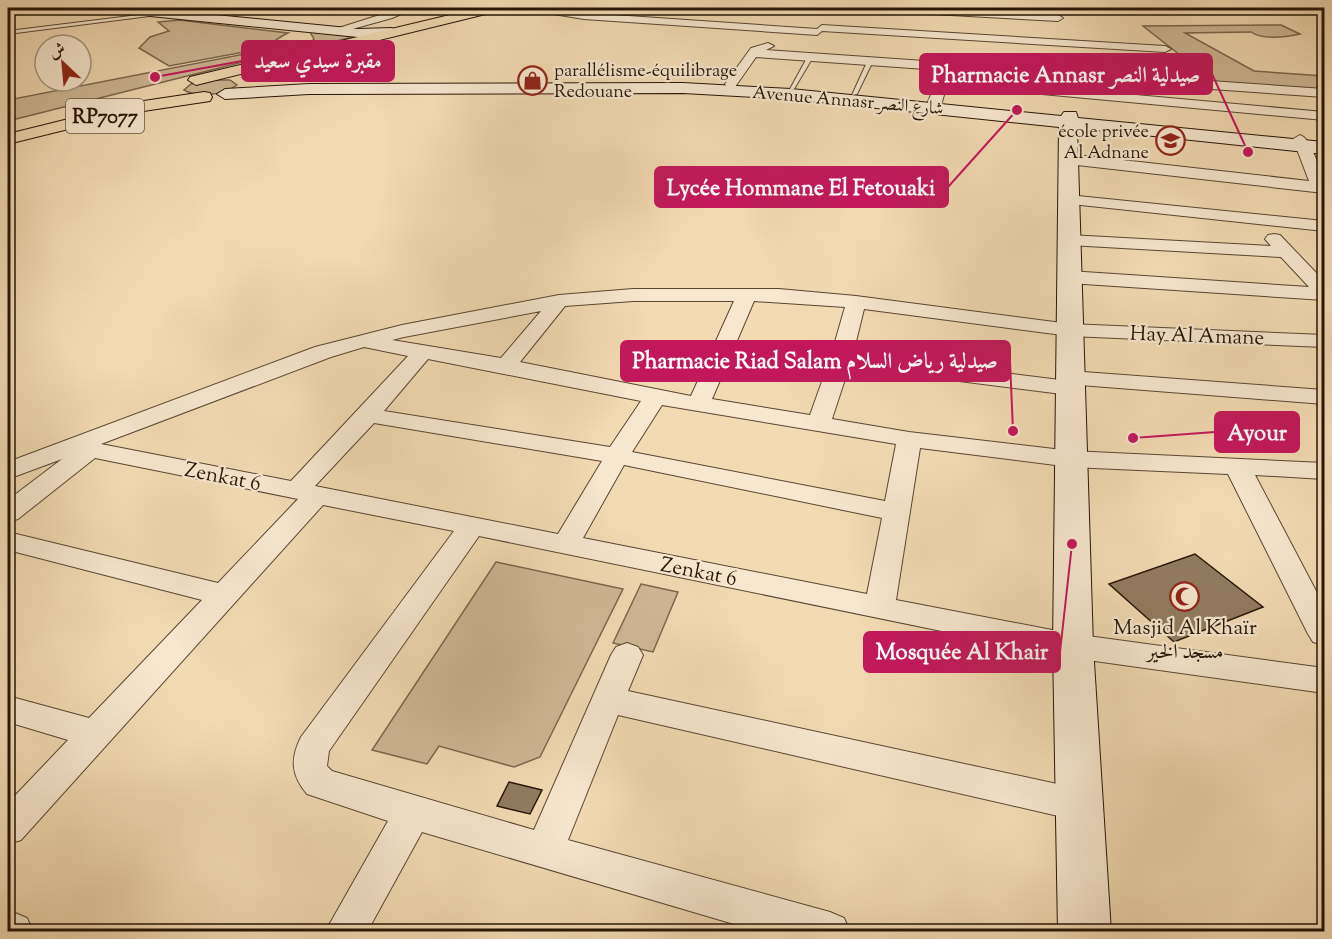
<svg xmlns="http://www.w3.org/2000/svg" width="1332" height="939" font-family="'Sorts Mill Goudy',Amiri,serif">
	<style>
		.green { fill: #d0b896; stroke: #7b664e; stroke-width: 1.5 }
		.building { fill: #917b60; stroke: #261406; stroke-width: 1.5 }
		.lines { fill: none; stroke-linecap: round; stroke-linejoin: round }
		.lane-casing { stroke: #594631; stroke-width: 2 }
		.street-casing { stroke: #594631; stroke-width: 2 }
		.secondary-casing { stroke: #261406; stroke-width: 2 }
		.primary-casing { stroke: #261406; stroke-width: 2 }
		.lane { fill: #f7e7ce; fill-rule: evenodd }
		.street { fill: #f7e7ce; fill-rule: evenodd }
		.secondary { fill: #f7e7ce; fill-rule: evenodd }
		.primary { fill: #f3dab3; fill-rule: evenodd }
		.labels { text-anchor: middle; stroke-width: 4.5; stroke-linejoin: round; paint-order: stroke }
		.far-poi-label { font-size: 18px; fill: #261406; stroke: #f7e7ce; text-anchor: start }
		.far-street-label { font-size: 18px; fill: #261406; stroke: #f7e7ce }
		.shield { fill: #f7e7ce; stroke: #655342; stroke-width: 1.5 }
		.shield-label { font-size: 20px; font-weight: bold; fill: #261406 }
		.street-label { font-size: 21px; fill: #261406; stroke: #f7e7ce }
		.poi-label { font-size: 21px; fill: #261406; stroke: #f7e7ce }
		.leader { fill: none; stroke: #c2185b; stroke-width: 2 }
		.callout-dot { fill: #c2185b; stroke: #f7e7ce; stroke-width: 2 }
		.callout { fill: #c2185b; stroke: #c2185b; stroke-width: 2 }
		.callout-label { font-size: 22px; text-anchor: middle; font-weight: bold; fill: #fff }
	</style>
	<rect width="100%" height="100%" fill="#f3dab3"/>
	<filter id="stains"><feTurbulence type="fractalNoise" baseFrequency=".00333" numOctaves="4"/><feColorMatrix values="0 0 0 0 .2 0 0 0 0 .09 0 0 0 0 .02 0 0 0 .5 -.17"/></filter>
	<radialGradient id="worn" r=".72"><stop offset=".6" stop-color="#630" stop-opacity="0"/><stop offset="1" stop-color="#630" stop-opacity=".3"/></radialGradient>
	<g class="green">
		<path d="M179,20l109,13c-11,5 -17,12 -28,16l-91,17 -30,-18 11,-11 19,-6 -11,-9z"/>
		<path d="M1281,25l19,9c-14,3 -37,6 -49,-2l-66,1 69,38 70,5v14l-107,-6 -74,-58z"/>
		<polygon points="310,32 357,36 304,49 314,39"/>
		<polygon points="275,48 284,48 275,54 8,121 8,100"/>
		<path d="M211,80h19l7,5c-13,10 -39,13 -53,5l7,-6z"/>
		<polygon points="496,562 623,589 540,757 514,767 439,746 427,764 372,750"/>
		<polygon points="641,584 678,592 653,652 613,643"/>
	</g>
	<g class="building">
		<polygon points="1195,554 1263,607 1174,642 1109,584"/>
		<polygon points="509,782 542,790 530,814 497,806"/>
	</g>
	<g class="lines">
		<defs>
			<g id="lane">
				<polygon points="163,12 165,14 8,34 8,31"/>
				<polygon points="808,56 813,57 794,89 790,89"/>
				<polygon points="868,60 873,61 857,94 852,95"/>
			</g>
			<g id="street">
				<polygon points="402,8 415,8 392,18 338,33 330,33 329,31"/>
				<polygon points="530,8 551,8 584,13 817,29 822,25 1165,46 1171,49 1165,52 822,31 817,35 584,19 535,11"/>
				<polygon points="874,8 924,8 1058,15 1063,18 1058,21 879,11"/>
				<polygon points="768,43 774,46 766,50 1324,89 1324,97 756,57 735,87 727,87 725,84 751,48"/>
				<polygon points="941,80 947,84 942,102 935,106 930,105 928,102 935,84"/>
				<polygon points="1047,87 1324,112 1324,120 1042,94 1041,91"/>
				<path d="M1300,135c12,3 24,45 24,58l-256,-29 -8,-5 8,-5 241,27 -16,-42z"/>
				<polygon points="1068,195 1324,221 1324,231 1062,203 1060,200 1062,197"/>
				<polygon points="1274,234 1280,235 1324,281 1324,300 1069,283 1062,281 1059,277 1062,273 1069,271 1309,287 1281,257 1069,245 1063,244 1060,240 1063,236 1069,235 1271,246 1265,239 1268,235"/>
				<path d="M633,289h146l77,7 214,28 254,11v12l-254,-11 -206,-27 -11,45 207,26 -1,-2 3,-5 8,-2 254,19v14l-244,-19 1,3 -3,5 -8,2 -221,-28 -17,52 77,13 162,19 253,12v16l-69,-4 69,131v39l-11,-3 -5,-8 -80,-160 -157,-7 -151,-19 -24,152 177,34 251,34v25l-251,-35 -594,-122 -150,215 -2,15 5,5 202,59 77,-175 5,-8 11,-4 11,4 5,8 -15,36 452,98 13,5 5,11 -5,11 -13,5 -462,-106 -50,125 262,72 14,6 6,14h-89l-339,-100 -55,100h-42l63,-111 -81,-27c-16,-19 -17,-35 -6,-57l153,-206 -131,-26 -302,335 -13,4v-41l60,-63 -60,-18v-26l81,22 113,-118 -194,-50v-18l210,51 80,-84 -203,-41 -77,61 -10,3v-22l54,-41 -54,20v-17l307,-115 87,-22 157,-30zM633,301h101l-43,95 -171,-34 45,-56zM754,301l91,6 -15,52 -20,56 -98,-16zM541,311l-40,47 -109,-18 12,-3zM364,347l44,9 -117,125 -190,-37 230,-87zM428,359l213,42 -31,46 -226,-36zM662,405l234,39 -11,57 -253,-49zM374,423l228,38 -44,73 -243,-48zM624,465l258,53 -15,76 -284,-56z"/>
				<polygon points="8,910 27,918 33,932 8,932"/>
			</g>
			<g id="secondary">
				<polygon points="104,8 145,8 358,29 392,28 399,32 392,36 358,37 111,12"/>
				<polygon points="683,83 791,89 1061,116 1064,112 1076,112 1078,118 1324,142 1324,154 1077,128 1093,646 1111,932 1058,932 1053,646 1059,127 791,99 683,93 309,94 225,99 217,94 225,89 309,84"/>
			</g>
			<g id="primary">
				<polygon points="479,8 500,8 498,11 196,85 188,80 190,77"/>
				<polygon points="204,92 210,93 212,97 210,101 137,112 8,144 8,134 137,102"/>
			</g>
		</defs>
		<use href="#lane" class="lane-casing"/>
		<use href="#street" class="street-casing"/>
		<use href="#secondary" class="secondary-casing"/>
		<use href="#primary" class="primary-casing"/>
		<use href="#lane" class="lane"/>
		<use href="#street" class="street"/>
		<use href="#secondary" class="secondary"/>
		<use href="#primary" class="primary"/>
	</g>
	<defs>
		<symbol id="shop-ring" viewBox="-11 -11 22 22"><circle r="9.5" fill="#f7e7ce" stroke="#8f2418" stroke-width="1.5"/><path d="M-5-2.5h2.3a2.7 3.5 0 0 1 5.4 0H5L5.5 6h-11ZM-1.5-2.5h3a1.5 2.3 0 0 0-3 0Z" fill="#8f2418"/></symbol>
		<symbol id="school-ring" viewBox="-11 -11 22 22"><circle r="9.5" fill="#f7e7ce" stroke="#8f2418" stroke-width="1.5"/><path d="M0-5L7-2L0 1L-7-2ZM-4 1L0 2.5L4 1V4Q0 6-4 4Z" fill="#8f2418"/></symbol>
		<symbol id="mosque-ring" viewBox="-11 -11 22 22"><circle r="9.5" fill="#f7e7ce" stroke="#8f2418" stroke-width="1.5"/><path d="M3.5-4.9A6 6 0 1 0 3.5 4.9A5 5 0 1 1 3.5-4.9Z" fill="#8f2418"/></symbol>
	</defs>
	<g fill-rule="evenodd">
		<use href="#shop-ring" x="516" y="64" width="33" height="33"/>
		<use href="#school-ring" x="1154" y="124" width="33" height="33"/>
		<use href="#mosque-ring" x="1168" y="580" width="33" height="33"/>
	</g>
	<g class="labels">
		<g class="far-poi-label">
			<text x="554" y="76">parallélisme-équilibrage<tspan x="554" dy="21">Redouane</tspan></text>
			<text x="1149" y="137" text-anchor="end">école privée<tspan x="1149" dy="21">Al Adnane</tspan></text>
		</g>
		<g class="far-street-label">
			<text transform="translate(848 100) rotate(5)" y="6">Avenue Annasr شارع النصر</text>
		</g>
		<rect class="shield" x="66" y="99" width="78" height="34" rx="4.5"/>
		<g class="shield-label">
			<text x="105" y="123">RP7077</text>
		</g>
		<g class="street-label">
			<text transform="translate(1197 335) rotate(2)" y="7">Hay Al Amane</text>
			<text transform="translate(223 476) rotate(11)" y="7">Zenkat 6</text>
			<text transform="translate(699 571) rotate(11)" y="7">Zenkat 6</text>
		</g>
		<g class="poi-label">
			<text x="1185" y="634">Masjid Al Khaïr<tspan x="1185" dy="24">مسجد الخير</tspan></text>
		</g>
	</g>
	<path class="leader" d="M155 77L242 61M1248 152L1212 74M1017 110L948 187M1013 431L1010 361M1133 438L1215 432M1072 544L1060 652"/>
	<g class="callout-dot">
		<circle cx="155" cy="77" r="6"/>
		<circle cx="1248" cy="152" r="6"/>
		<circle cx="1017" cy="110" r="6"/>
		<circle cx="1013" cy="431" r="6"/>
		<circle cx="1133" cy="438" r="6"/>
		<circle cx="1072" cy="544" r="6"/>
	</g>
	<g class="callout">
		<rect x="242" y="41" width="152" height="40" rx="6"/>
		<rect x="920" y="54" width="292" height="40" rx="6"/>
		<rect x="655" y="167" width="293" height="40" rx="6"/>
		<rect x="621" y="341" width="389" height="40" rx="6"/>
		<rect x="1215" y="412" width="84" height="40" rx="6"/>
		<rect x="864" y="632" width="196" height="40" rx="6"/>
	</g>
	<g class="callout-label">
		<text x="318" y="68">مقبرة سيدي سعيد</text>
		<text x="1066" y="82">Pharmacie Annasr صيدلية النصر</text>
		<text x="801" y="195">Lycée Hommane El Fetouaki</text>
		<text x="815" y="368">Pharmacie Riad Salam صيدلية رياض السلام</text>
		<text x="1257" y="440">Ayour</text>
		<text x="962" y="659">Mosquée Al Khair</text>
	</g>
	<rect width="1332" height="939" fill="none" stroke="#f3dab3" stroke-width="30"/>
	<rect x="9" y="9" width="1314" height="921" fill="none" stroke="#261406" stroke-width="3"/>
	<rect x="15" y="15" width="1302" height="909" fill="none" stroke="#261406" stroke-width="1.5"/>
	<g transform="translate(63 63) rotate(334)"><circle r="28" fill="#f7e7ce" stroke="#a3937e" stroke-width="1.5"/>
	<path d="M0-4.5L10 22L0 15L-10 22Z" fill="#8f2418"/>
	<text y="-9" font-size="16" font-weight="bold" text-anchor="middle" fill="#261406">ش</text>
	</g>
	<rect width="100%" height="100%" filter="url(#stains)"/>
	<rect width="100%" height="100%" fill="url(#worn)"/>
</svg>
